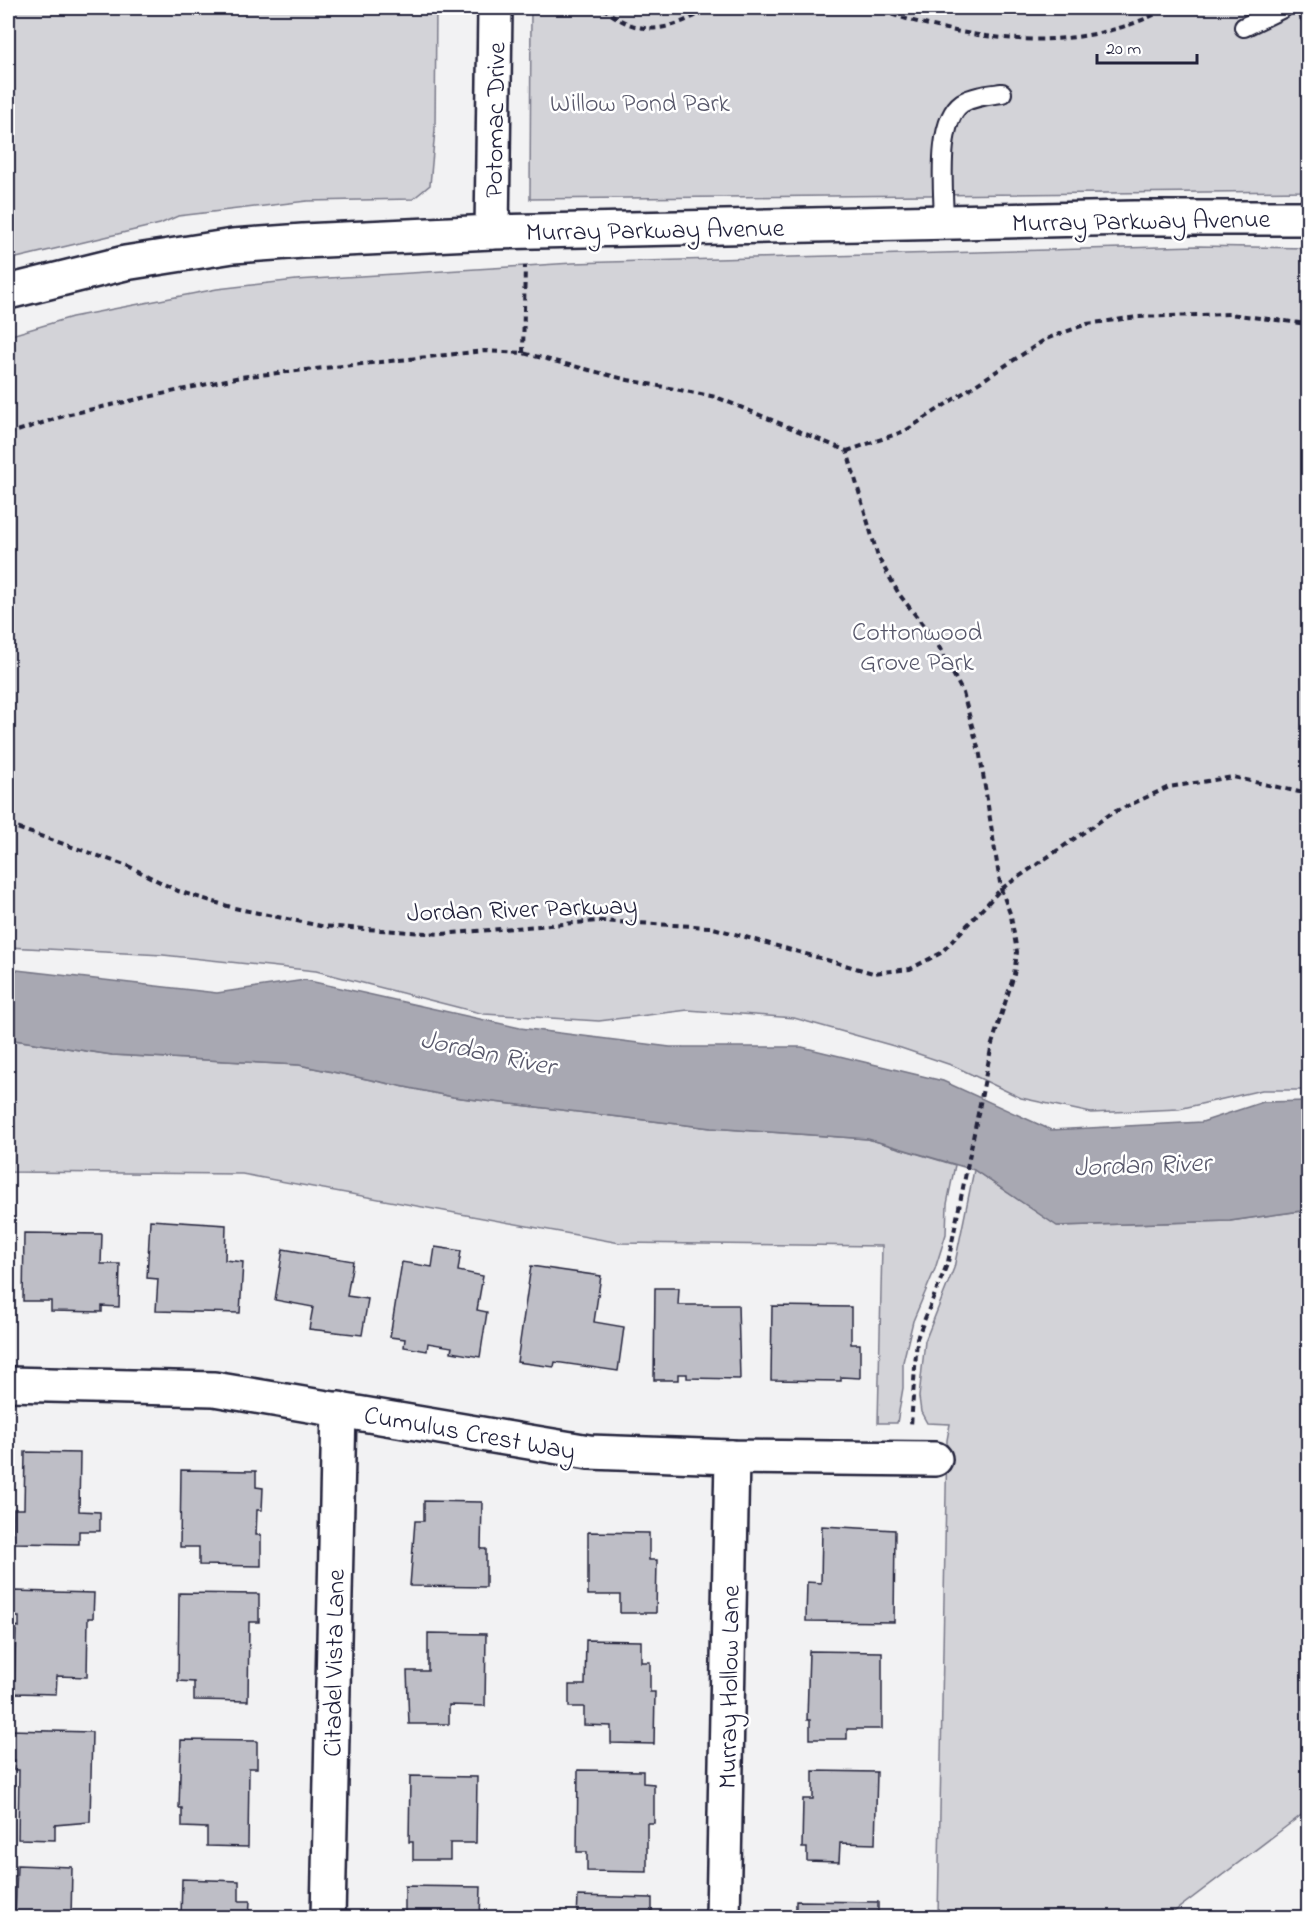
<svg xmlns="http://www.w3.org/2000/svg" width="1316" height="1925" font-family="'Indie Flower',sans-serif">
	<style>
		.green { fill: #d3d3d8; stroke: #7a7a8a; stroke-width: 1.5 }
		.water { fill: #a8a8b2; stroke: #727282; stroke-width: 1.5 }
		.building { fill: #bebec6; stroke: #22223b; stroke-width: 1.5 }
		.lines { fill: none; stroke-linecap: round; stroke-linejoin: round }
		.lane-casing { stroke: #22223b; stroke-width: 22 }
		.street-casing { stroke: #22223b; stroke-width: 38 }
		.secondary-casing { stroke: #22223b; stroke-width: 38 }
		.path { stroke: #22223b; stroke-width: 4; stroke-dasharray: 6 4.5; stroke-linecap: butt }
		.lane { stroke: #fff; stroke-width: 18 }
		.street { stroke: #fff; stroke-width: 33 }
		.secondary { stroke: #fff; stroke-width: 33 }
		.labels { text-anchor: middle; stroke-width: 5; stroke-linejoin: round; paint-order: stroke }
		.park-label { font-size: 26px; fill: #57576a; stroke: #fff }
		.street-label { font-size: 26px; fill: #22223b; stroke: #fff }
		.water-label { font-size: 27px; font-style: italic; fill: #58586b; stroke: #fff }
	</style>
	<rect width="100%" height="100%" fill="#f2f2f3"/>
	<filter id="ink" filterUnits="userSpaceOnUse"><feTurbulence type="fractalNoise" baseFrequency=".0167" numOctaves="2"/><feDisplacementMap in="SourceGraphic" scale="12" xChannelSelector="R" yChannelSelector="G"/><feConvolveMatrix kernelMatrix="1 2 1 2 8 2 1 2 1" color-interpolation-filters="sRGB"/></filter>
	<g filter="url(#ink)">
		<g class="green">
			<polygon points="8,8 436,8 435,130 430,185 413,199 307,201 178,216 160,224 8,260"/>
			<polygon points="531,8 1308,8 1308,191 530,199"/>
			<polygon points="1197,246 1308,248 1308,1090 1262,1090 1179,1109 1091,1113 1021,1098 954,1066 901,1048 794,1018 688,1010 599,1021 484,1014 316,971 163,955 8,947 8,336 72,317 217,289 296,280 573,263"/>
			<polygon points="8,1039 112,1055 299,1065 453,1097 711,1128 868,1139 955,1165 947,1204 946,1234 935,1269 913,1321 903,1362 903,1388 897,1423 878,1423 882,1246 620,1243 242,1174 8,1172"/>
			<polygon points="974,1170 1058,1226 1230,1221 1308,1210 1308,1810 1167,1917 938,1917 947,1440 950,1424 927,1423 921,1412 919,1397 925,1341 954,1268"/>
		</g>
		<polygon class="water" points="8,969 217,993 305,980 520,1028 670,1047 802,1047 943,1081 1051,1130 1202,1122 1263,1102 1308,1101 1308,1210 1230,1221 1057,1226 974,1170 868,1139 711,1128 453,1097 299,1065 112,1055 8,1039"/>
		<g class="building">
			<polygon points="150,1220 226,1225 225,1260 243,1262 240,1313 156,1311 158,1279 147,1278"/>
			<polygon points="24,1233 102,1234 101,1264 120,1264 119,1307 102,1306 102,1312 51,1311 51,1301 23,1301"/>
			<polygon points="435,1247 461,1251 458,1271 483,1276 477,1310 487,1312 480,1357 451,1352 452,1347 428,1343 427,1351 404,1347 405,1339 390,1337 402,1262 432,1267"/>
			<polygon points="283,1249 353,1261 347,1296 368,1299 362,1335 309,1329 313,1307 275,1300"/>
			<polygon points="531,1266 601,1276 594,1322 624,1327 618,1371 555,1362 554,1367 517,1362"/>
			<polygon points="655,1288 679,1288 678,1305 738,1305 740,1379 687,1378 687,1374 678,1374 678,1380 654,1380"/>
			<polygon points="772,1306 851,1307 851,1344 860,1344 860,1378 841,1377 841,1381 771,1380"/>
			<polygon points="25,1452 80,1453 79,1511 100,1512 100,1531 79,1531 79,1544 13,1543 14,1509 24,1509"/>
			<polygon points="181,1470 256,1471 256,1487 263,1488 262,1510 257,1510 256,1535 261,1535 261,1566 199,1565 199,1547 180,1547"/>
			<polygon points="424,1501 482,1502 481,1549 486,1549 486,1587 410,1586 415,1521 424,1521"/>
			<polygon points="822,1526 895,1530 894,1622 806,1621 807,1582 821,1583"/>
			<polygon points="588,1532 649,1533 649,1560 657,1560 656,1613 620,1613 620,1595 588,1595"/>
			<polygon points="12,1591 94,1593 93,1618 88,1618 87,1677 57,1676 56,1694 14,1693 16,1626 19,1627 19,1617 12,1617"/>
			<polygon points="179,1593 259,1594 259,1622 249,1622 248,1701 194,1700 194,1682 178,1681"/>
			<polygon points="428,1633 486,1634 485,1706 449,1705 449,1724 409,1724 407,1671 428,1671"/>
			<polygon points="586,1640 641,1641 641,1662 650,1662 650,1692 655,1692 654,1744 611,1743 611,1726 584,1725 584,1707 569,1707 569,1685 585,1685"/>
			<polygon points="809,1651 882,1652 882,1729 847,1729 847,1739 810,1739 810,1720 807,1720"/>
			<polygon points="9,1730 92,1732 90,1822 55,1825 55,1840 18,1839 19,1770 14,1770 15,1760 8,1760"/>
			<polygon points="181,1740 257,1741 257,1768 249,1768 248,1847 207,1846 207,1828 182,1827 182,1808 179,1808"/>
			<polygon points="578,1770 643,1771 643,1783 654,1784 654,1823 647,1823 647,1872 587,1871 587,1852 577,1852"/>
			<polygon points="813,1771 877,1772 875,1844 840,1843 839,1862 807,1861 807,1848 802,1848 803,1799 813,1799"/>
			<polygon points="410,1776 477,1777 476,1843 450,1843 450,1860 413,1860 413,1842 409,1842"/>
			<polygon points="17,1865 72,1867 71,1918 15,1918"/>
			<polygon points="182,1879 239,1881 239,1901 250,1901 249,1918 181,1918"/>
			<polygon points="405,1886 481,1887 480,1918 412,1918 412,1912 405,1912"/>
			<polygon points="578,1896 652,1898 652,1918 577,1918"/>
			<polygon points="796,1901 878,1902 878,1918 796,1918"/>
		</g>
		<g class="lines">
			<defs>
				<g id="lane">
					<polyline points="1306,8 1308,13"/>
					<polyline points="1244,27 1283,8"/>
					<path d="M944,223c0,-29 -9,-101 18,-120 12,-7 26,-8 40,-10"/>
				</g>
				<g id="street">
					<polyline points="492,232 495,8"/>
					<polyline points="8,1384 214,1389 589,1452 732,1457 935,1459"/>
					<polyline points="328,1918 339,1409"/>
					<polyline points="723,1918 732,1457"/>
				</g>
				<polyline id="secondary" points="8,292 125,263 233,246 303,241 492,232 1134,218 1308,218"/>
			</defs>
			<use href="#lane" class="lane-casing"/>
			<use href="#street" class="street-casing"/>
			<use href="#secondary" class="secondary-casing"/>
			<g class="path">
				<path d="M603,8c39,32 67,22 107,0"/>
				<path d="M872,8c96,33 202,50 296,0"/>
				<polyline points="523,353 525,266"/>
				<polyline points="8,434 70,414 240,377 484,351 523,353 628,380 716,397 847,451 878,557 899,594 937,643 963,693 980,755 1001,889 1011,916 1017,952 1014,975 992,1044 948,1262 917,1338 911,1426"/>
				<polyline points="847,451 905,431 1046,339 1087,324 1137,317 1229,314 1308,324"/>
				<polyline points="8,825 128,866 178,891 234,908 321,926 441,934 599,921 710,927 873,973 910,969 941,953 1001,889 1112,813 1169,787 1233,777 1308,794"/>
			</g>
			<use href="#lane" class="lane"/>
			<use href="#street" class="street"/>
			<use href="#secondary" class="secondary"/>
		</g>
	</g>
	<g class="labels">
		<g class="park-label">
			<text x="640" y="111">Willow Pond Park</text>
			<text x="917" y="640">Cottonwood<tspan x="917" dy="30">Grove Park</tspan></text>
		</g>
		<g class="street-label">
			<text transform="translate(494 120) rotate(-89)" y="9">Potomac Drive</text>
			<text transform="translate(1141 220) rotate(-1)" y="9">Murray Parkway Avenue</text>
			<text transform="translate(655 229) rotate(-1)" y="9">Murray Parkway Avenue</text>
			<text transform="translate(522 908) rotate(-2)" y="9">Jordan River Parkway</text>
			<text transform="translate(470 1432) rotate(10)" y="9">Cumulus Crest Way</text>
			<text transform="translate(333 1663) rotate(-89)" y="9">Citadel Vista Lane</text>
			<text transform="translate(728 1687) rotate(-89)" y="9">Murray Hollow Lane</text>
		</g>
		<g class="water-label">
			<text transform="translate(488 1052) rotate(12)" y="9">Jordan River</text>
			<text transform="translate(1142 1164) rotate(-2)" y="9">Jordan River</text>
		</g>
	</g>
	<rect width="1316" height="1925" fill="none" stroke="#fff" stroke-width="30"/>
	<rect x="15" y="15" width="1286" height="1895" fill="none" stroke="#22223b" stroke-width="2" filter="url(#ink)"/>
	<path d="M1097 54v9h100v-9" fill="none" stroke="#22223b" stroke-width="3"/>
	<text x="1106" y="54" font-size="18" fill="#22223b" stroke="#ffffff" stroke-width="4.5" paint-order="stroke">20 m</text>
</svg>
